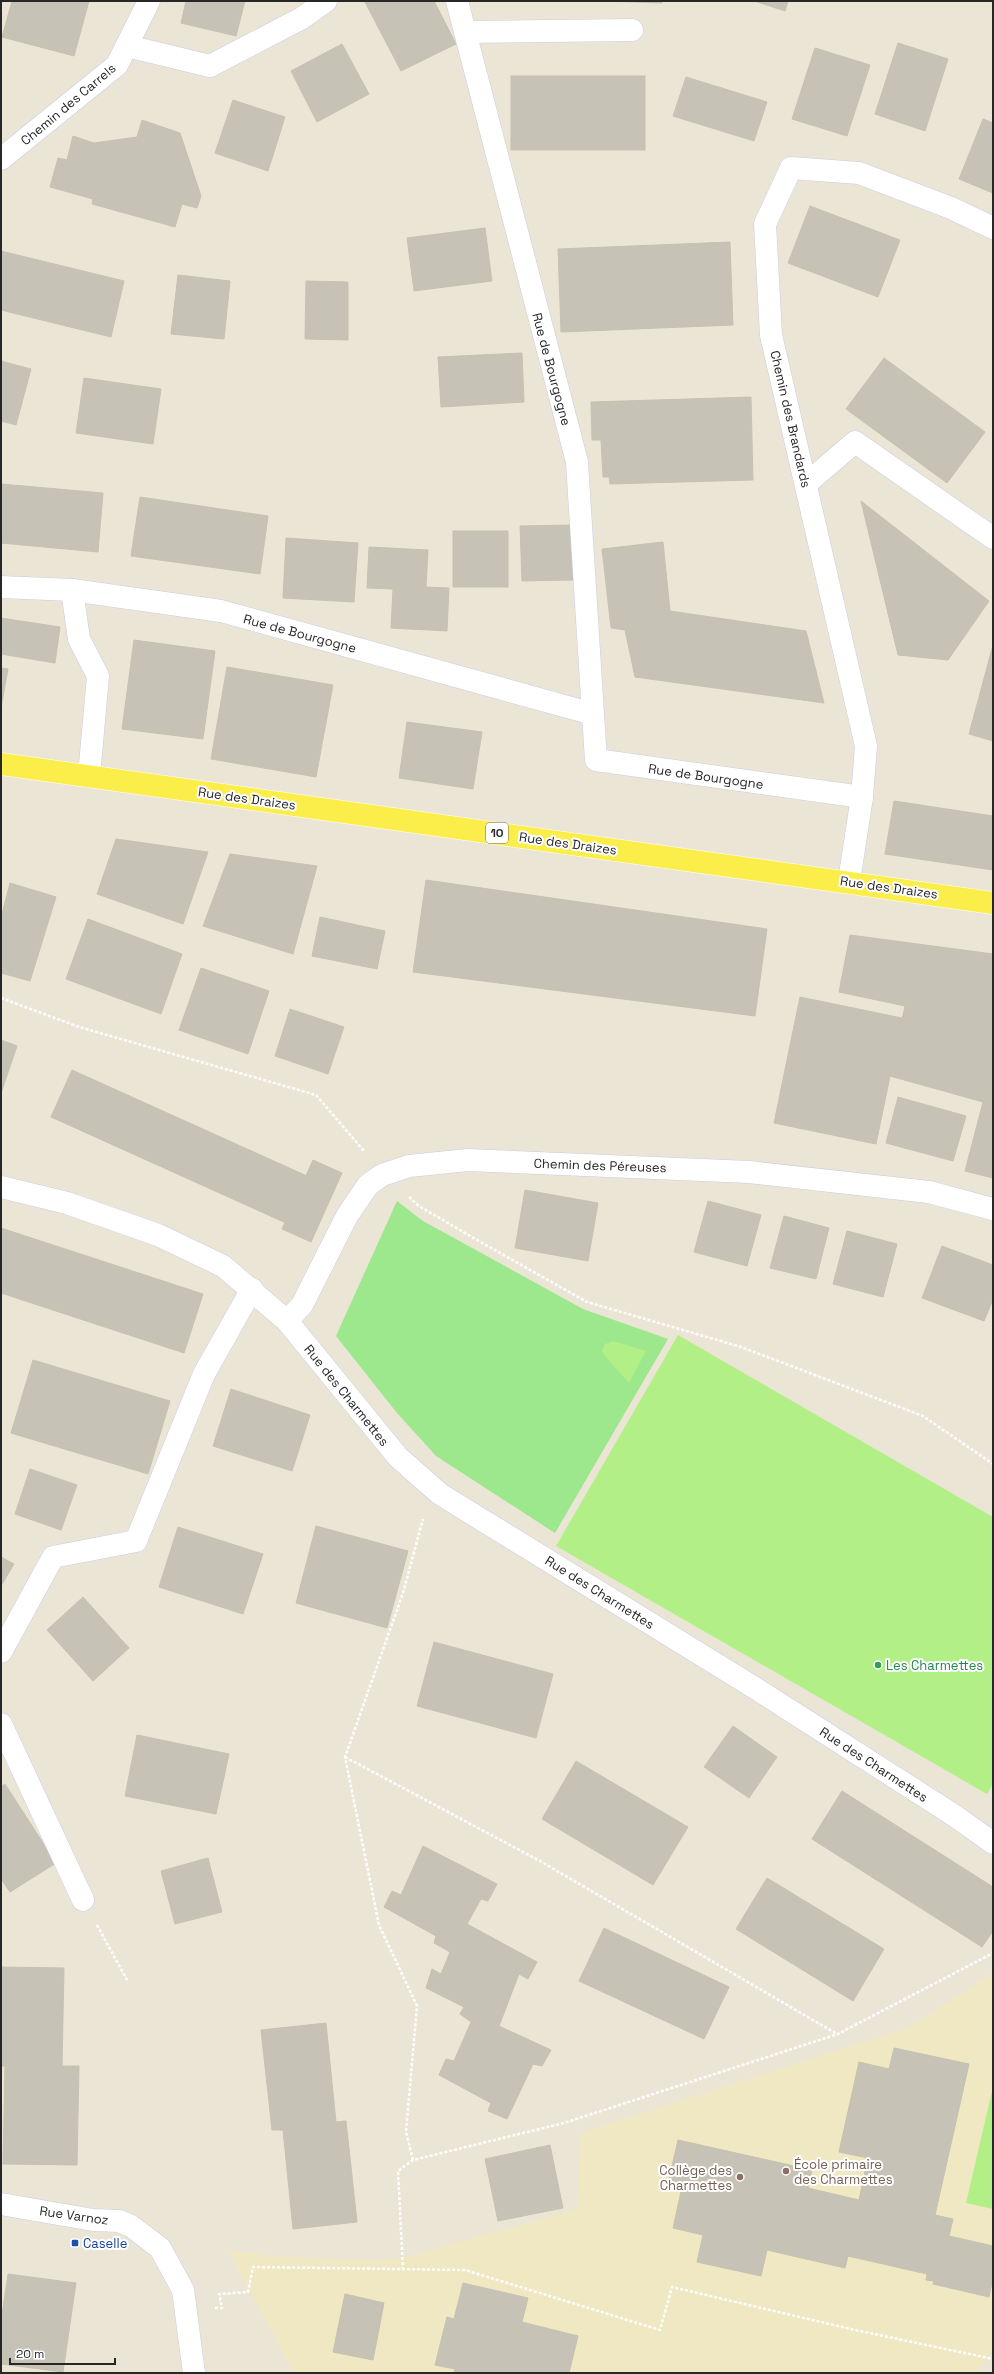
<svg xmlns="http://www.w3.org/2000/svg" width="994" height="2374" font-family="'Space Grotesk',sans-serif">
	<style>
		.education { fill: #efe8c3 }
		.green { fill: #9de78d }
		.pitch { fill: #b2f087 }
		.building { fill: #c6c2b6; stroke: #c6c2b0 }
		.lines { fill: none; stroke-linecap: round; stroke-linejoin: round }
		.minor-casing { stroke: #cbcce2; stroke-width: 23 }
		.major-casing { stroke: #fff; stroke-width: 23 }
		.path { stroke: #fff; stroke-width: 2.5; stroke-dasharray: 3 2; stroke-linecap: butt }
		.minor { stroke: #fff; stroke-width: 22 }
		.major { stroke: #fbee4b; stroke-width: 22 }
		.leisure-dot { fill: #2e9e5b; stroke: #fff; stroke-width: 1.5 }
		.education-dot { fill: #8d6e63; stroke: #fff; stroke-width: 1.5 }
		.transit-dot { fill: #1a4fb4; stroke: #fff; stroke-width: 1.5 }
		.labels { text-anchor: middle; stroke-width: 4; stroke-linejoin: round; paint-order: stroke }
		.shield { fill: #fff; stroke: #686868; stroke-width: 1 }
		.shield-label { font-size: 12px; font-weight: bold; fill: #272727 }
		.street-label { font-size: 13px; fill: #272727; stroke: #fff }
		.leisure-label { font-size: 13px; fill: #27864d; stroke: #fff; text-anchor: start }
		.education-label { font-size: 13px; fill: #785e54; stroke: #fff; text-anchor: start }
		.transit-label { font-size: 13px; fill: #164399; stroke: #fff; text-anchor: start }
	</style>
	<rect width="100%" height="100%" fill="#ebe5d6"/>
	<polygon class="education" points="993,1973 993,2349 979,2369 980,2373 294,2373 228,2251 277,2256 384,2261 417,2254 577,2209 581,2133 910,2027"/>
	<polygon class="green" points="397,1201 423,1221 583,1309 668,1339 555,1533 436,1456 397,1413 336,1336"/>
	<g class="pitch">
		<polygon points="678,1335 993,1517 993,1784 987,1794 556,1546"/>
		<polygon points="613,1341 646,1351 629,1383 604,1355 602,1351 605,1344"/>
		<polygon points="993,2087 993,2209 966,2203"/>
	</g>
	<g class="building">
		<polygon points="12,1 89,1 74,56 2,37"/>
		<polygon points="186,1 245,1 236,36 181,23"/>
		<polygon points="434,1 456,44 401,71 365,2"/>
		<polygon points="607,1 662,1 662,3"/>
		<polygon points="754,1 788,1 785,11"/>
		<polygon points="898,43 948,59 925,131 875,114"/>
		<polygon points="342,44 369,94 317,122 291,71"/>
		<polygon points="815,48 870,65 847,136 792,119"/>
		<rect x="511" y="76" width="134" height="74"/>
		<polygon points="686,77 767,102 754,141 673,116"/>
		<polygon points="233,100 285,117 268,171 215,153"/>
		<polygon points="983,119 993,123 993,193 959,179"/>
		<polygon points="142,120 180,133 201,196 197,208 182,204 175,227 92,204 93,199 50,187 58,158 67,160 73,136 94,143 137,137"/>
		<polygon points="810,206 900,240 878,297 788,263"/>
		<polygon points="485,228 492,281 414,291 407,238"/>
		<polygon points="730,242 733,325 561,332 558,249"/>
		<polygon points="1,251 124,281 111,337 1,310"/>
		<polygon points="178,275 230,281 224,339 171,334"/>
		<polygon points="306,281 348,282 348,340 305,339"/>
		<polygon points="522,353 524,402 441,407 438,357"/>
		<polygon points="884,358 985,432 947,483 846,409"/>
		<polygon points="1,361 31,369 16,425 1,421"/>
		<polygon points="84,378 161,389 153,444 76,433"/>
		<polygon points="751,397 753,480 610,484 609,477 603,477 601,440 592,440 591,402"/>
		<polygon points="1,484 103,493 98,552 1,543"/>
		<polygon points="140,497 268,516 260,574 131,556"/>
		<polygon points="861,501 989,601 948,660 898,655"/>
		<polygon points="571,525 573,580 522,581 520,526"/>
		<rect x="453" y="531" width="55" height="56"/>
		<polygon points="286,538 358,543 354,602 283,598"/>
		<polygon points="663,542 670,611 806,631 824,703 635,677 625,630 611,628 602,549"/>
		<polygon points="369,547 428,550 426,587 449,588 447,631 391,628 393,589 367,588"/>
		<polygon points="1,618 60,627 55,663 1,654"/>
		<polygon points="134,640 215,651 203,739 122,729"/>
		<polygon points="993,645 993,741 969,734"/>
		<polygon points="227,667 333,685 316,777 211,759"/>
		<polygon points="1,668 8,669 1,708"/>
		<polygon points="407,722 482,732 473,789 399,778"/>
		<polygon points="894,801 993,816 993,870 885,854"/>
		<polygon points="116,839 208,852 183,924 97,894"/>
		<polygon points="230,854 317,866 293,954 203,926"/>
		<polygon points="426,880 767,929 755,1016 413,972"/>
		<polygon points="10,883 56,897 30,981 1,973 1,918"/>
		<polygon points="320,917 385,931 377,969 312,956"/>
		<polygon points="88,919 182,954 161,1014 66,979"/>
		<polygon points="850,935 993,954 993,1178 965,1171 983,1102 890,1076 905,1006 839,992"/>
		<polygon points="201,968 269,991 248,1054 179,1030"/>
		<polygon points="800,997 902,1018 876,1144 774,1123"/>
		<polygon points="290,1009 344,1027 328,1074 275,1056"/>
		<polygon points="1,1040 17,1046 1,1093"/>
		<polygon points="72,1070 307,1176 286,1223 51,1117"/>
		<polygon points="898,1097 966,1116 953,1161 886,1143"/>
		<polygon points="313,1160 342,1173 311,1242 282,1229"/>
		<polygon points="525,1190 598,1203 588,1261 515,1248"/>
		<polygon points="708,1201 761,1215 747,1266 694,1252"/>
		<polygon points="784,1216 829,1228 816,1279 770,1268"/>
		<polygon points="1,1228 203,1294 184,1353 1,1293"/>
		<polygon points="847,1231 897,1244 883,1297 833,1284"/>
		<polygon points="942,1246 993,1265 993,1299 984,1321 922,1298"/>
		<polygon points="33,1360 170,1401 148,1474 11,1433"/>
		<polygon points="231,1389 310,1415 292,1471 213,1446"/>
		<polygon points="30,1469 77,1485 61,1530 15,1514"/>
		<polygon points="316,1526 408,1551 387,1628 296,1603"/>
		<polygon points="178,1527 263,1554 243,1614 159,1587"/>
		<polygon points="1,1557 14,1564 1,1586"/>
		<polygon points="83,1597 129,1648 93,1681 47,1630"/>
		<polygon points="434,1642 553,1674 536,1738 417,1706"/>
		<polygon points="733,1726 777,1757 749,1798 704,1767"/>
		<polygon points="137,1735 229,1754 216,1814 125,1796"/>
		<polygon points="576,1761 688,1827 653,1885 542,1819"/>
		<polygon points="5,1784 56,1863 10,1892 1,1879 1,1787"/>
		<polygon points="842,1791 993,1887 993,1931 982,1947 812,1839"/>
		<polygon points="423,1846 497,1884 488,1901 481,1899 467,1924 537,1962 528,1979 519,1974 499,2026 551,2050 542,2066 533,2064 507,2119 488,2111 491,2103 439,2075 446,2059 454,2061 471,2022 460,2014 464,2007 426,1988 432,1969 441,1974 450,1952 434,1943 436,1936 384,1907 392,1891 401,1895"/>
		<polygon points="208,1858 222,1912 175,1924 161,1871"/>
		<polygon points="767,1878 884,1949 853,2001 736,1929"/>
		<polygon points="604,1928 729,1987 704,2039 579,1981"/>
		<polygon points="1,1967 64,1968 62,2066 79,2066 77,2165 3,2164 5,2066 1,2066"/>
		<polygon points="326,2023 336,2122 346,2121 357,2222 293,2229 283,2130 272,2130 261,2030"/>
		<polygon points="894,2048 969,2064 935,2215 953,2219 949,2236 993,2246 993,2278 989,2297 933,2284 934,2281 926,2280 927,2274 848,2256 845,2268 767,2250 761,2276 697,2262 703,2235 673,2228 682,2187 668,2184 678,2140 812,2170 808,2188 859,2200 868,2158 839,2152 859,2062 889,2069"/>
		<polygon points="550,2145 563,2208 498,2221 485,2159"/>
		<polygon points="8,2274 76,2283 63,2372 1,2364 1,2322"/>
		<polygon points="463,2283 528,2298 522,2322 578,2336 569,2373 454,2373 455,2369 435,2365 447,2317 454,2319"/>
		<polygon points="345,2294 384,2303 373,2360 333,2352"/>
	</g>
	<g class="lines">
		<defs>
			<g id="minor">
				<polyline points="457,1 577,462 593,714"/>
				<polyline points="465,32 632,30"/>
				<polyline points="127,46 210,66 302,18 326,1"/>
				<polyline points="1,159 117,65 149,1"/>
				<polyline points="806,484 855,442 993,538"/>
				<polyline points="1,587 72,590 221,611 593,714 596,760 862,797"/>
				<polyline points="72,590 79,639 98,676 89,776"/>
				<polyline points="849,881 862,797 866,746 771,335 765,224 791,168 859,173 951,208 993,228"/>
				<polyline points="1,1187 67,1203 158,1235 223,1266 287,1321 398,1457 440,1494 755,1688 952,1814 993,1843"/>
				<polyline points="287,1321 302,1305 347,1216 368,1185 382,1175 409,1166 468,1160 749,1172 929,1192 993,1209"/>
				<polyline points="1,1652 53,1557 136,1541 204,1374 252,1289"/>
				<polyline points="1,1724 83,1900"/>
				<polyline points="1,2204 93,2220 119,2221 131,2226 160,2248 183,2290 194,2373"/>
			</g>
			<polyline id="major" points="1,764 993,903"/>
		</defs>
		<use href="#minor" class="minor-casing"/>
		<use href="#major" class="major-casing"/>
		<g class="path">
			<polyline points="1,998 79,1027 316,1095 364,1151"/>
			<polyline points="409,1197 419,1206 477,1240 587,1302 741,1347 923,1416 993,1464"/>
			<polyline points="345,1757 540,1861 837,2034"/>
			<polyline points="97,1925 127,1980"/>
			<polyline points="413,2160 406,2132 417,2006 379,1925 345,1757 403,1593 423,1519"/>
			<polyline points="403,2270 398,2171 413,2160 564,2123 838,2034 993,1953"/>
			<polyline points="215,2308 222,2308 219,2294 248,2292 253,2267 465,2270 660,2330 672,2287 855,2330 993,2359"/>
		</g>
		<use href="#minor" class="minor"/>
		<use href="#major" class="major"/>
	</g>
	<circle class="leisure-dot" cx="878" cy="1665" r="4"/>
	<g class="education-dot">
		<circle cx="786" cy="2171" r="4"/>
		<circle cx="740" cy="2177" r="4"/>
	</g>
	<rect class="transit-dot" x="71" y="2239" width="8" height="8" rx="2"/>
	<g class="labels">
		<rect class="shield" x="486" y="823" width="22" height="20" rx="3"/>
		<g class="shield-label">
			<text x="497" y="837">10</text>
		</g>
		<g class="street-label">
			<text transform="translate(68 104) rotate(-40)" y="5">Chemin des Carrels</text>
			<text transform="translate(552 369) rotate(75)" y="5">Rue de Bourgogne</text>
			<text transform="translate(791 419) rotate(77)" y="5">Chemin des Brandards</text>
			<text transform="translate(300 633) rotate(15)" y="5">Rue de Bourgogne</text>
			<text transform="translate(706 776) rotate(8)" y="5">Rue de Bourgogne</text>
			<text transform="translate(247 798) rotate(8)" y="5">Rue des Draizes</text>
			<text transform="translate(568 843) rotate(8)" y="5">Rue des Draizes</text>
			<text transform="translate(889 887) rotate(8)" y="5">Rue des Draizes</text>
			<text transform="translate(600 1165) rotate(2)" y="5">Chemin des Péreuses</text>
			<text transform="translate(347 1395) rotate(51)" y="5">Rue des Charmettes</text>
			<text transform="translate(600 1592) rotate(32)" y="5">Rue des Charmettes</text>
			<text transform="translate(874 1764) rotate(33)" y="5">Rue des Charmettes</text>
			<text transform="translate(74 2215) rotate(8)" y="5">Rue Varnoz</text>
		</g>
		<g class="leisure-label">
			<text x="886" y="1670">Les Charmettes</text>
		</g>
		<g class="education-label">
			<text x="794" y="2169">École primaire<tspan x="794" dy="15">des Charmettes</tspan></text>
			<text x="732" y="2175" text-anchor="end">Collège des<tspan x="732" dy="15">Charmettes</tspan></text>
		</g>
		<g class="transit-label">
			<text x="83" y="2248">Caselle</text>
		</g>
	</g>
	<rect width="994" height="2374" fill="none" stroke="#272727" stroke-width="4"/>
	<path d="M10 2358v6h105v-6" fill="none" stroke="#272727" stroke-width="2"/>
	<text x="16" y="2358" font-size="12" fill="#272727" stroke="#ffffff" stroke-width="3" paint-order="stroke">20 m</text>
</svg>
